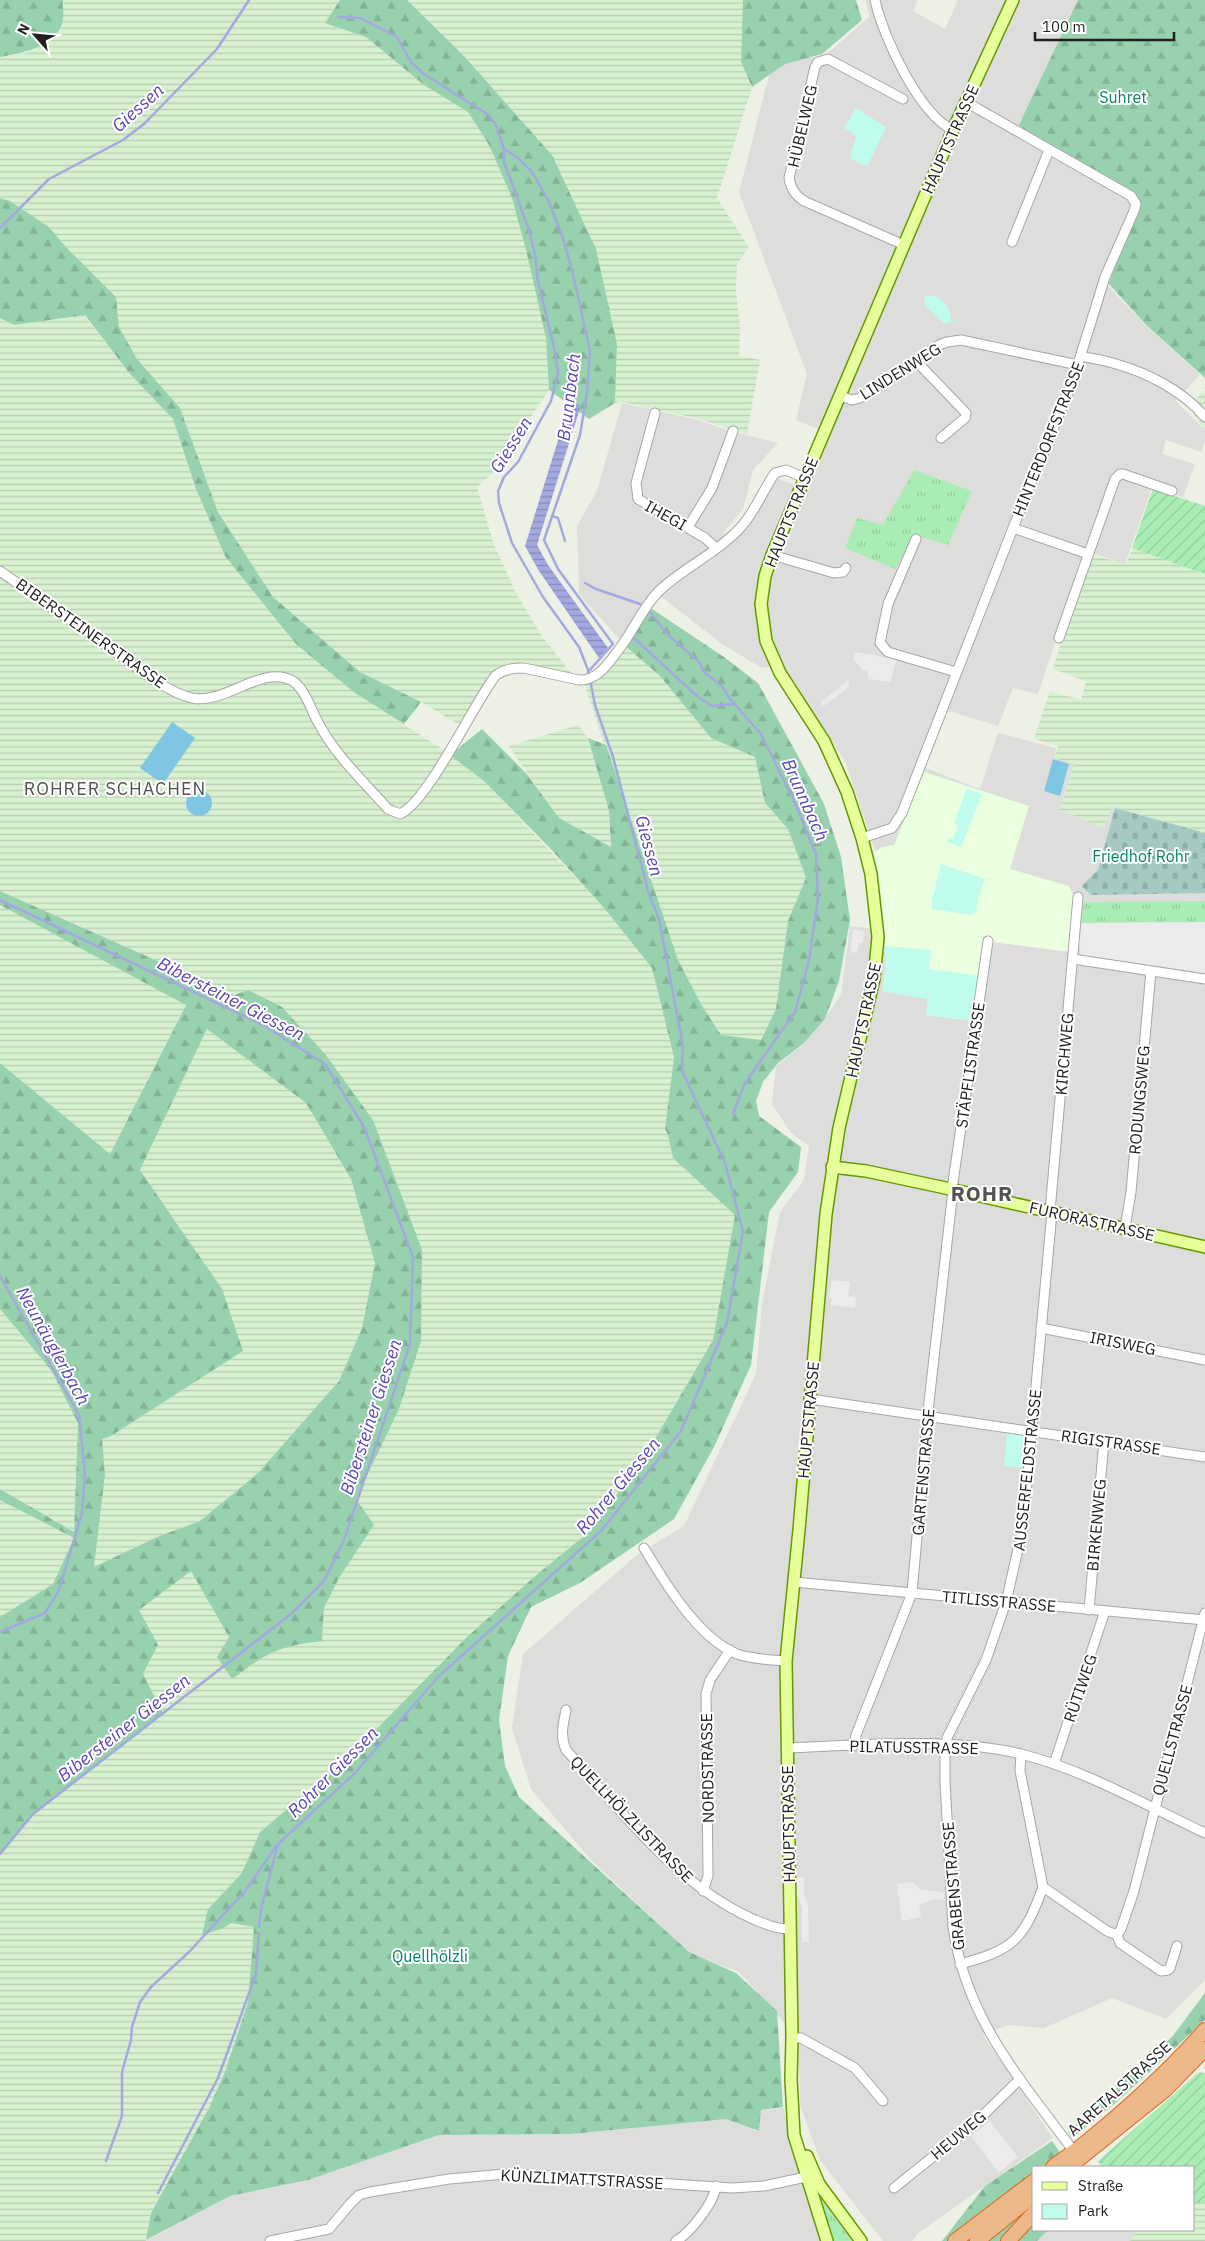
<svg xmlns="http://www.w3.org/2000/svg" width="1205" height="2241" font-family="'IBM Plex Sans',sans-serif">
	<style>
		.residential { fill: #dddddc }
		.education { fill: #e9ffdf }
		.farmland { fill: url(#farmland-rules) }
		.grass { fill: url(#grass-tufts) }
		.forest { fill: url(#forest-firs); fill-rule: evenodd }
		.cemetery { fill: url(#cemetery-stones) }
		.park { fill: #c0fced }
		.garden { fill: url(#garden-furrows) }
		.pitch { fill: #7fc6e3 }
		.parking { fill: #ebebeb }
		.water { fill: url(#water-rules) }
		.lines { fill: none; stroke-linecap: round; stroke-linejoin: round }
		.stream { stroke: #a3a9e0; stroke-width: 2.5 }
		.minor-casing { stroke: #a6a6a6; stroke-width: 11 }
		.major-casing { stroke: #659a00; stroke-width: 14 }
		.highway-casing { stroke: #e3601d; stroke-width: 16 }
		.minor { stroke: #fff; stroke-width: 9 }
		.major { stroke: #e6ff9b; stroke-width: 11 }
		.highway { stroke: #ebb989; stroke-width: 14 }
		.labels { text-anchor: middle; stroke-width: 4; stroke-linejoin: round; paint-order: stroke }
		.park-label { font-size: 16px; fill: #078466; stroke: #fff }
		.street-label { font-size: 16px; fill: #1f1f1f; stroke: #fff }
		.water-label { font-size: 18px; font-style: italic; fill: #5a47b4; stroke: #fff }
		.neighbourhood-label { font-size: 18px; letter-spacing: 1px; fill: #525252; stroke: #fff }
		.district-label { font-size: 21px; font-weight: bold; letter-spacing: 1px; fill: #525252; stroke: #fff }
	</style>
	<defs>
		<pattern id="farmland-rules" width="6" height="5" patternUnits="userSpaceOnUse" patternTransform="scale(1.25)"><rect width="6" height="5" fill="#d7f0cf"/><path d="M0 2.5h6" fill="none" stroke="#b8cdb1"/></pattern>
		<pattern id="grass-tufts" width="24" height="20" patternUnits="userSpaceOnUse" patternTransform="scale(1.25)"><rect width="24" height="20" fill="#a9edb5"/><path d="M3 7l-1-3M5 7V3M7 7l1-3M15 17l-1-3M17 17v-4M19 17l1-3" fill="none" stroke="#91cb9b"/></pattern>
		<pattern id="forest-firs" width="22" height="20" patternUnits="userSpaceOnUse" patternTransform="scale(1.25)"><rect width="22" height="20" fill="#98d1ae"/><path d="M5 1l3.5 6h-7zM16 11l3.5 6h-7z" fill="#83b395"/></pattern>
		<pattern id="cemetery-stones" width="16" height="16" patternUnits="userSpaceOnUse" patternTransform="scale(1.25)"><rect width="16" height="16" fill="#a5cac4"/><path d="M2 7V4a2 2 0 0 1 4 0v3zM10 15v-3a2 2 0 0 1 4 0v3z" fill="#8eada8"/></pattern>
		<pattern id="garden-furrows" width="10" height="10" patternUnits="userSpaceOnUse" patternTransform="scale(1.25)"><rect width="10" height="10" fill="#a9edb5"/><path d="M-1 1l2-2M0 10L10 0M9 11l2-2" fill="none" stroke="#91cb9b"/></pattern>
		<pattern id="water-rules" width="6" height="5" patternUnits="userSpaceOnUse" patternTransform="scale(1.25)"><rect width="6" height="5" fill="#a3a9e0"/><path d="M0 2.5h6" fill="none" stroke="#8489b5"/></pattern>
	</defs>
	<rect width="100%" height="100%" fill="#ecf0e5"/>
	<g class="residential">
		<polygon points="865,0 918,0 913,11 945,29 958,0 1079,0 1021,138 1133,202 1101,278 1147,327 1200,375 1175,401 1205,430 1205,441 1201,452 1166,440 1162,454 1195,464 1183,497 1152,487 1125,564 1086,551 1038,694 1013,688 998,726 939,708 920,766 980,789 998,733 1056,748 1054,758 1074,764 1060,810 1102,827 1111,805 1205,832 1205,1980 1166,2019 1112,1998 1044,2028 1008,2025 983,2035 1053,2138 917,2234 912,2241 883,2241 820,2160 800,2105 798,2038 739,1972 690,1953 591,1860 531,1789 512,1728 523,1654 638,1554 684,1526 756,1374 762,1304 780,1212 804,1180 809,1146 791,1133 772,1104 776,1066 803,1045 825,1019 841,994 850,926 888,930 876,853 845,761 782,664 762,668 722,644 654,591 621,641 579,594 577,526 597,491 622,403 694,419 730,431 778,443 753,470 743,509 723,533 729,541 777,478 808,490 831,434 796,420 807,374 739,192 775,52 821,59 870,16"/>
		<polygon points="783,2108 794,2135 824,2241 146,2241 230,2196 308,2180 439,2135 571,2134 726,2119 759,2132 760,2110"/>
		<polygon points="1048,2230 1133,2230 1136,2232 1130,2241 1037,2241"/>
	</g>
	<polygon class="education" points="924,772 1029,806 1010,869 1069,886 1074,897 1070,952 985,941 973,1021 926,1015 928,999 882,991 886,969 884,908 875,852 882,847 894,845"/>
	<g class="farmland">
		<polygon points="63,0 340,0 325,23 366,37 424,85 468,112 489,145 512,198 526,250 546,338 549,390 495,471 477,487 494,545 517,595 542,636 572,674 524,668 505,669 461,726 421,702 360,672 273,597 218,512 180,408 137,359 119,327 116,297 66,247 49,227 10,201 0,198 0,57 27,53"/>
		<polygon points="407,0 743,0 741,62 752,87 717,198 749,247 737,264 736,290 740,326 739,356 760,360 747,434 696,418 622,402 615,403 617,344 552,155 465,57"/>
		<polygon points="84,315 130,374 173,419 196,489 225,556 355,693 447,752 484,781 605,909 652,968 674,1057 665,1129 668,1135 673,1158 735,1215 713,1340 645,1456 589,1532 534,1577 467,1637 347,1759 260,1832 242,1873 208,1909 224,1929 231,1923 254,1927 248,2002 225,2072 209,2108 151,2213 146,2241 0,2241 0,1854 33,1814 163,1714 143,1674 158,1645 138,1610 192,1570 230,1637 218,1657 232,1679 267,1654 292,1644 322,1641 324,1608 339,1578 356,1499 399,1409 421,1341 422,1250 248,990 234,995 0,891 0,318 14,325"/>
		<polygon points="1204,391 1205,391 1205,429 1188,407"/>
		<polygon points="1133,548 1205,574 1205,833 1112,807 1104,828 1060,810 1074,764 1054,758 1058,746 1034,739 1050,691 1081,700 1086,681 1053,669 1088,554 1126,564"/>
		<polygon points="623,644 660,676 711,738 755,757 765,803 788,829 806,879 788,921 776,1009 761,1041 721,1035 701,1004 678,960 653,890 583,680 592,678"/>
		<polygon points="578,725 588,738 609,811 611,847 559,819 509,746"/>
		<polygon points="0,905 186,1004 110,1154 0,1063"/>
		<polygon points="207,1029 306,1103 351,1179 375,1263 362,1328 339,1381 258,1473 200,1521 157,1537 94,1567 105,1476 102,1439 111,1436 243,1351 182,1230 140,1170"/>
		<polygon points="0,1309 51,1370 78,1423 74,1532 0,1489"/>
		<polygon points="0,1500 74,1538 53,1584 0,1617"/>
		<polygon points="1194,2203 1205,2203 1205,2241 1130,2241 1136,2232 1133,2230 1194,2230"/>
	</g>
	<g class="grass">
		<polygon points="914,470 972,491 948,545 914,535 895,569 845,548 857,518 883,525"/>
		<polygon points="1205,901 1205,922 1081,923 1084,902"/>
		<polygon points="817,2197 819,2197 852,2241 833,2241"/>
	</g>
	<g class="forest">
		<path d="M0,0h63c-1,6 1,13 0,19 -3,26 -42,35 -63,38z"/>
		<polygon points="340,0 407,0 465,57 552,155 596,249 617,344 615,403 589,419 549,390 546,338 526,250 512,198 489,145 468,112 424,85 366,37 325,23"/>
		<polygon points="743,0 856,0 862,20 822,54 785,64 752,87 741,62"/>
		<polygon points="1078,0 1205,0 1205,378 1147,326 1109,284 1136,198 1049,150 1019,125"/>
		<polygon points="0,198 10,201 49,227 66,247 116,297 119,327 137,359 180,408 218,512 273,597 360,672 421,702 404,724 355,693 296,644 225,556 196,489 173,419 130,374 85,315 14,325 0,318"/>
		<polygon points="646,605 724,657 758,683 824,804 841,857 850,920 839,981 825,1019 803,1044 778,1063 763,1082 756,1101 759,1116 801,1147 798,1172 769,1212 751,1365 714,1447 674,1519 580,1583 531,1607 508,1656 499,1720 505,1766 519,1797 689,1952 736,1973 777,2011 783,2107 761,2110 759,2131 726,2119 571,2134 439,2135 308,2180 230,2196 146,2240 151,2213 209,2108 225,2072 248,2002 254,1927 231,1923 224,1928 202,1935 208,1909 242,1873 260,1832 347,1759 467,1637 534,1577 589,1532 645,1456 713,1340 735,1215 673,1158 668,1135 665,1129 674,1057 652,968 605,909 547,845 484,781 450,755 482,729 526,773 559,818 611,847 609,811 588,738 606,745 678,960 701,1004 721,1035 761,1040 776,1009 788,921 806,878 788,829 765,803 755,757 711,738 660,676 623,644"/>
		<path d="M0,891l234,104 14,-5 34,17 43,47 48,66 49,130 -1,91 -22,68 -43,90 18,26 -35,53 -15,30 -2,33c-44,5 -55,12 -90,38l-15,-22 12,-20 -38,-66 -52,39 19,35 -15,29 20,39 -130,101 -33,40v-237l53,-33 21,-46 -74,-38v-11l74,43 4,-109 -27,-53 -51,-61v-246l110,91 76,-149 -186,-100zM207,1029l99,74 45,76 24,84 -13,65 -23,53 -81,92 -58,48 -43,16 -63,30 11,-92 -3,-36 9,-3 132,-85 -21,-62 -82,-119z"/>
		<polygon points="1205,1993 1205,2020 1119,2100 1072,2138 1068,2132 1172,2037"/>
		<polygon points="1052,2141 1070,2167 1034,2167 1034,2230 1048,2230 1037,2241 942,2241 985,2186"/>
	</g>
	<polygon class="cemetery" points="1115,808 1205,833 1205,893 1091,895 1082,886 1098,870"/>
	<g class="park">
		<polygon points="856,108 886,127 867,167 850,158 856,136 844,128"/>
		<path d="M935,296c10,6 17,13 16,26l-6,2 -20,-18 -1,-9z"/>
		<polygon points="967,788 982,794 961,847 948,842 949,838 953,839 958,825 954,823"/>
		<polygon points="941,864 985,879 978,898 976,912 971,915 932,909 932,900"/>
		<polygon points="885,946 931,950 929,969 980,976 973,1021 926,1015 928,999 882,991 886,969"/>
		<polygon points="1007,1432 1022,1435 1027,1440 1026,1468 1004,1466"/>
	</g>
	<g class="garden">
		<polygon points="1153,489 1205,506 1205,574 1132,548"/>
		<polygon points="1199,2072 1205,2073 1205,2203 1194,2203 1194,2167 1102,2167 1098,2161"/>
	</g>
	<g class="pitch">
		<polygon points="172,722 195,738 163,784 140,768"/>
		<polygon points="1053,759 1069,764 1060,796 1044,791"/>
		<circle cx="199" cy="803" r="13"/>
	</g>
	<g class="parking">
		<polygon points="855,652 897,659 890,682 868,679 868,672 863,670 853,659"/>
		<polygon points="848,680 849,687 821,708 821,702"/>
		<polygon points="1205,922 1205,973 1081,955 1078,944 1081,923"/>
		<polygon points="853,929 864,931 863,943 859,943 857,953 850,952"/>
		<polygon points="832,1280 850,1282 848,1296 856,1297 855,1308 831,1305 832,1298 829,1298"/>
		<polygon points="797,1877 804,1877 804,1894 808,1907 809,1942 802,1942 802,1907 797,1894"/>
		<polygon points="912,1882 920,1889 944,1893 944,1900 934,1899 919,1905 921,1917 902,1921 897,1884"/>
		<polygon points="990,2121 1018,2157 999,2173 971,2136"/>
	</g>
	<polygon class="water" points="570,402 581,405 537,545 548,565 608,648 599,658 539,571 525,546"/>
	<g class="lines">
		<g class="stream">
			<polyline points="504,149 518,158 532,172 548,200 563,238 573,274 590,351 587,393 580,435 544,540 558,569 613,644 588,672"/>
			<polyline points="0,228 49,179 123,140 144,124 217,49 249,0"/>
			<polyline points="552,516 558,518 565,541"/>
			<polyline points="585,583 596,589 640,604"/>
			<polyline points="649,611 667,634 699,662 704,672 722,686 730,699 761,734 796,805 816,854 818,898 809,960 795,1012 745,1083 733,1114"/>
			<polyline points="634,638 698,697 712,706 734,704"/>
			<polyline points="0,900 263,1025 325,1064 364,1127 413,1257 410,1344 344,1540 324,1581 291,1614 33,1814 0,1854"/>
			<polyline points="0,1276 79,1415 85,1474 82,1513 59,1590 45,1613 0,1632"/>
			<polyline points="259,1927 261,1909 278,1844 355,1773 438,1677 601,1531 681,1431 727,1323 743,1231 725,1163 682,1071 683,1046 659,919 649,894 613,757 595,705 588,670 579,647 543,597 512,543 499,503 498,491 504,477 518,462 551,401 558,373 555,352 537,277 536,259 529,230 504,162 504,149 499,134 495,123 487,114 424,74 411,62 397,37 360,18 338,17"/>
			<polyline points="106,2161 122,2116 122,2072 131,2040 132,2027 140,2002 151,1987 189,1952 246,1890 277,1845"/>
			<polyline points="158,2193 218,2078 256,1974 259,1933"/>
		</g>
		<defs>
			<g id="minor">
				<path d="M875,0c8,37 44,114 78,130"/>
				<path d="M903,99l-75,-40 -10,3 -3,5 -26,111c2,11 6,17 15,23l100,44"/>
				<polyline points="1012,242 1049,150"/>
				<path d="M1081,356c12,3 23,4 35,8 32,9 67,27 89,53"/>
				<polyline points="917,362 966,413 965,418 941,438"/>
				<polyline points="840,396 852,400 860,398 939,345 947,342 961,340 1078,365"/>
				<polyline points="655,413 636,483 638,499 705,538 716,548"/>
				<polyline points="688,527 712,488 733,431"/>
				<polyline points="1013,528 1088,554"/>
				<polyline points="916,539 888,604 880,643 888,652 956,672"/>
				<polyline points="772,555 834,573 843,572 846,568"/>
				<path d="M0,571c39,28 78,55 118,83 20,14 50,39 74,44 32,7 70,-33 99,-18 14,7 20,31 28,44 17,32 45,58 69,85l12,5c28,-12 74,-111 96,-139 9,-6 17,-7 28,-7l55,12c19,1 31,-19 41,-32 14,-18 22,-40 39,-57 24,-23 58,-38 81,-63 16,-17 22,-37 35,-55l11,-3 19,8"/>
				<polyline points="1059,638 1115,479 1120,474 1123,474 1172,491"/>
				<polyline points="862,838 892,828 902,813 1013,528 1073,380 1105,277 1134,211 1136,204 1131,196 966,102"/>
				<polyline points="1073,959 1205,979"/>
				<polyline points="952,1189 988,941"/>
				<polyline points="1050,1211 1078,897"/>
				<path d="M1052,1212l-29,315 -17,75 -20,58 -39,78 -2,14v30l8,145c13,90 64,148 116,218"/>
				<polyline points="1125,1228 1131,1192 1151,971"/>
				<polyline points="1041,1328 1205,1360"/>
				<polyline points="810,1399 1205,1457"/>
				<path d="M644,1548c21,35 54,90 93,106 14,5 34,6 49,7"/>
				<polyline points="794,1582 1205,1620"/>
				<polyline points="1089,1610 1104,1441"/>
				<path d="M566,1710c-3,15 -6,26 0,40 56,61 110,135 187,169 12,5 23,10 36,10"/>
				<polyline points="854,1746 856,1735 912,1593 929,1402 953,1190"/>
				<path d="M787,1748c73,-3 163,-11 234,6 64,16 124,51 184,79"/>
				<polyline points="1021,1754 1020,1771 1043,1887 1107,1931 1117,1935 1120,1943 1161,1971 1168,1970 1170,1968 1177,1946"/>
				<polyline points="1054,1764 1105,1611"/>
				<polyline points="703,1891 708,1876 706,1694 710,1680 730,1650"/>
				<polyline points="1117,1935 1121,1929 1134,1891 1205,1613"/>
				<path d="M960,1964c54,-14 64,-25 83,-77"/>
				<polyline points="792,2038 801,2038 855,2068 883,2101"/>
				<polyline points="894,2188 975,2123 1020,2079"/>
				<polyline points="270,2241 329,2229 350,2204 359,2195 370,2192 449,2179 505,2174 536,2175 732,2188 764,2186 806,2177"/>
				<path d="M676,2241c14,-8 38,-38 40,-55"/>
			</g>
			<g id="major">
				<polyline points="832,1167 866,1171 941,1187 1205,1247"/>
				<polyline points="807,2156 819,2184 861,2241"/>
				<polyline points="827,2241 794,2135 791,2079 792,2038 786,1661 799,1530 826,1214 839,1128 874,979 878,937 871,874 862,838 847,792 824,741 780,673 766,641 761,604 765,576 772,555 953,130 1013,0"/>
			</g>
			<g id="highway">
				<path d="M1053,2167c10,-8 21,-15 31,-23 43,-35 84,-72 121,-114"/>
				<polyline points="1069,2167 1165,2090 1205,2049"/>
				<polyline points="955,2241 1034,2181"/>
				<polyline points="977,2241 1034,2195"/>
				<polyline points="1008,2241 1034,2213"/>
			</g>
		</defs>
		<use href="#minor" class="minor-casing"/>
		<use href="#major" class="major-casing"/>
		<use href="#highway" class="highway-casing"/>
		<use href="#minor" class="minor"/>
		<use href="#major" class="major"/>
		<use href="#highway" class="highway"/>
	</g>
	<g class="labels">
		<g class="park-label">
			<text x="1123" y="103">Suhret</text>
			<text x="1141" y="862">Friedhof Rohr</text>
			<text x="430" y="1962">Quellhölzli</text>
		</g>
		<g class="street-label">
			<text transform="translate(802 126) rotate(-77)" y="6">HÜBELWEG</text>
			<text transform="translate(950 139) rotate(-66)" y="6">HAUPTSTRASSE</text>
			<text transform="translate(900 371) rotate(-32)" y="6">LINDENWEG</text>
			<text transform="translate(1048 439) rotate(-68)" y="6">HINTERDORFSTRASSE</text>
			<text transform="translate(791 512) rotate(-68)" y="6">HAUPTSTRASSE</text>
			<text transform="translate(666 515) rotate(29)" y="6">IHEGI</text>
			<text transform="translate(91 633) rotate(35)" y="6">BIBERSTEINERSTRASSE</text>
			<text transform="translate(863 1020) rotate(-78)" y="6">HAUPTSTRASSE</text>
			<text transform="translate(1064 1054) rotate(-85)" y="6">KIRCHWEG</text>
			<text transform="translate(970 1065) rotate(-82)" y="6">STÄPFLISTRASSE</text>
			<text transform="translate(1139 1100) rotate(-85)" y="6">RODUNGSWEG</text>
			<text transform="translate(1092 1221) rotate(13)" y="6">FURORASTRASSE</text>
			<text transform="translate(1123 1343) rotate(11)" y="6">IRISWEG</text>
			<text transform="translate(808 1420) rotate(-85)" y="6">HAUPTSTRASSE</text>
			<text transform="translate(1111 1442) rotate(8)" y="6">RIGISTRASSE</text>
			<text transform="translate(1027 1470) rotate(-84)" y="6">AUSSERFELDSTRASSE</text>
			<text transform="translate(923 1472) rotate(-85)" y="6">GARTENSTRASSE</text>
			<text transform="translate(1096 1525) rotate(-85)" y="6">BIRKENWEG</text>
			<text transform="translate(999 1601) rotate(5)" y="6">TITLISSTRASSE</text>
			<text transform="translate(1080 1688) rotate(-71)" y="6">RÜTIWEG</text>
			<text transform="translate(1172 1740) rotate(-75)" y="6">QUELLSTRASSE</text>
			<text transform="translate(914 1747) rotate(1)" y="6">PILATUSSTRASSE</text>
			<text transform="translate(707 1768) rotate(-91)" y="6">NORDSTRASSE</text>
			<text transform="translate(632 1819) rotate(46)" y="6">QUELLHÖLZLISTRASSE</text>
			<text transform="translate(788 1824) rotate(-91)" y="6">HAUPTSTRASSE</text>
			<text transform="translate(953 1886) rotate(-95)" y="6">GRABENSTRASSE</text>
			<text transform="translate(1119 2088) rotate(-42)" y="6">AARETALSTRASSE</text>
			<text transform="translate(958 2135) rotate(-40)" y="6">HEUWEG</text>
			<text transform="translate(582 2179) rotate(3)" y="6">KÜNZLIMATTSTRASSE</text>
		</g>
		<g class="water-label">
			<text transform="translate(138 108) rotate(-42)" y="6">Giessen</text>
			<text transform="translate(569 397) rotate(-83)" y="6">Brunnbach</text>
			<text transform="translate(511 445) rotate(-58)" y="6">Giessen</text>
			<text transform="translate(805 800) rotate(66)" y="6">Brunnbach</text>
			<text transform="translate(649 846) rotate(75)" y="6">Giessen</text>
			<text transform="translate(231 999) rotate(27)" y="6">Bibersteiner Giessen</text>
			<text transform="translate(53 1346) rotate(61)" y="6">Neunäuglerbach</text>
			<text transform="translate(371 1417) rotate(-72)" y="6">Bibersteiner Giessen</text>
			<text transform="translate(618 1486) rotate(-50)" y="6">Rohrer Giessen</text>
			<text transform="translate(124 1728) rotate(-38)" y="6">Bibersteiner Giessen</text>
			<text transform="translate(333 1772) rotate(-45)" y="6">Rohrer Giessen</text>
		</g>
		<g class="neighbourhood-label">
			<text x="115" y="795">ROHRER SCHACHEN</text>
		</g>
		<g class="district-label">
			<text x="982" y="1201">ROHR</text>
		</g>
	</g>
	<rect x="1032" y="2166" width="162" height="65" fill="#ffffff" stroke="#a5a5a5"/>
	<rect x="1042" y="2182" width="25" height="8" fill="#e6ff9b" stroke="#a5a5a5"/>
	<text x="1078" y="2191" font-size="15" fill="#1f1f1f">Straße</text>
	<rect x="1042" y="2204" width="25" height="15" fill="#c0fced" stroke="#a5a5a5"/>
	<text x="1078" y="2216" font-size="15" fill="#1f1f1f">Park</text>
	<g transform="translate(35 35) rotate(297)" stroke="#ffffff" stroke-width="4" paint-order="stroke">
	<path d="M0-4L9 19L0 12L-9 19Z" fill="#1f1f1f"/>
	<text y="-8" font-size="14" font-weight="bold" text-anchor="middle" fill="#1f1f1f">N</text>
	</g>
	<path d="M1035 32v8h139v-8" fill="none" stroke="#1f1f1f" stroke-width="2.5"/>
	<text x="1042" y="32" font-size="15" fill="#1f1f1f" stroke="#ffffff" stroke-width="4" paint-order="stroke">100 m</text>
</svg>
